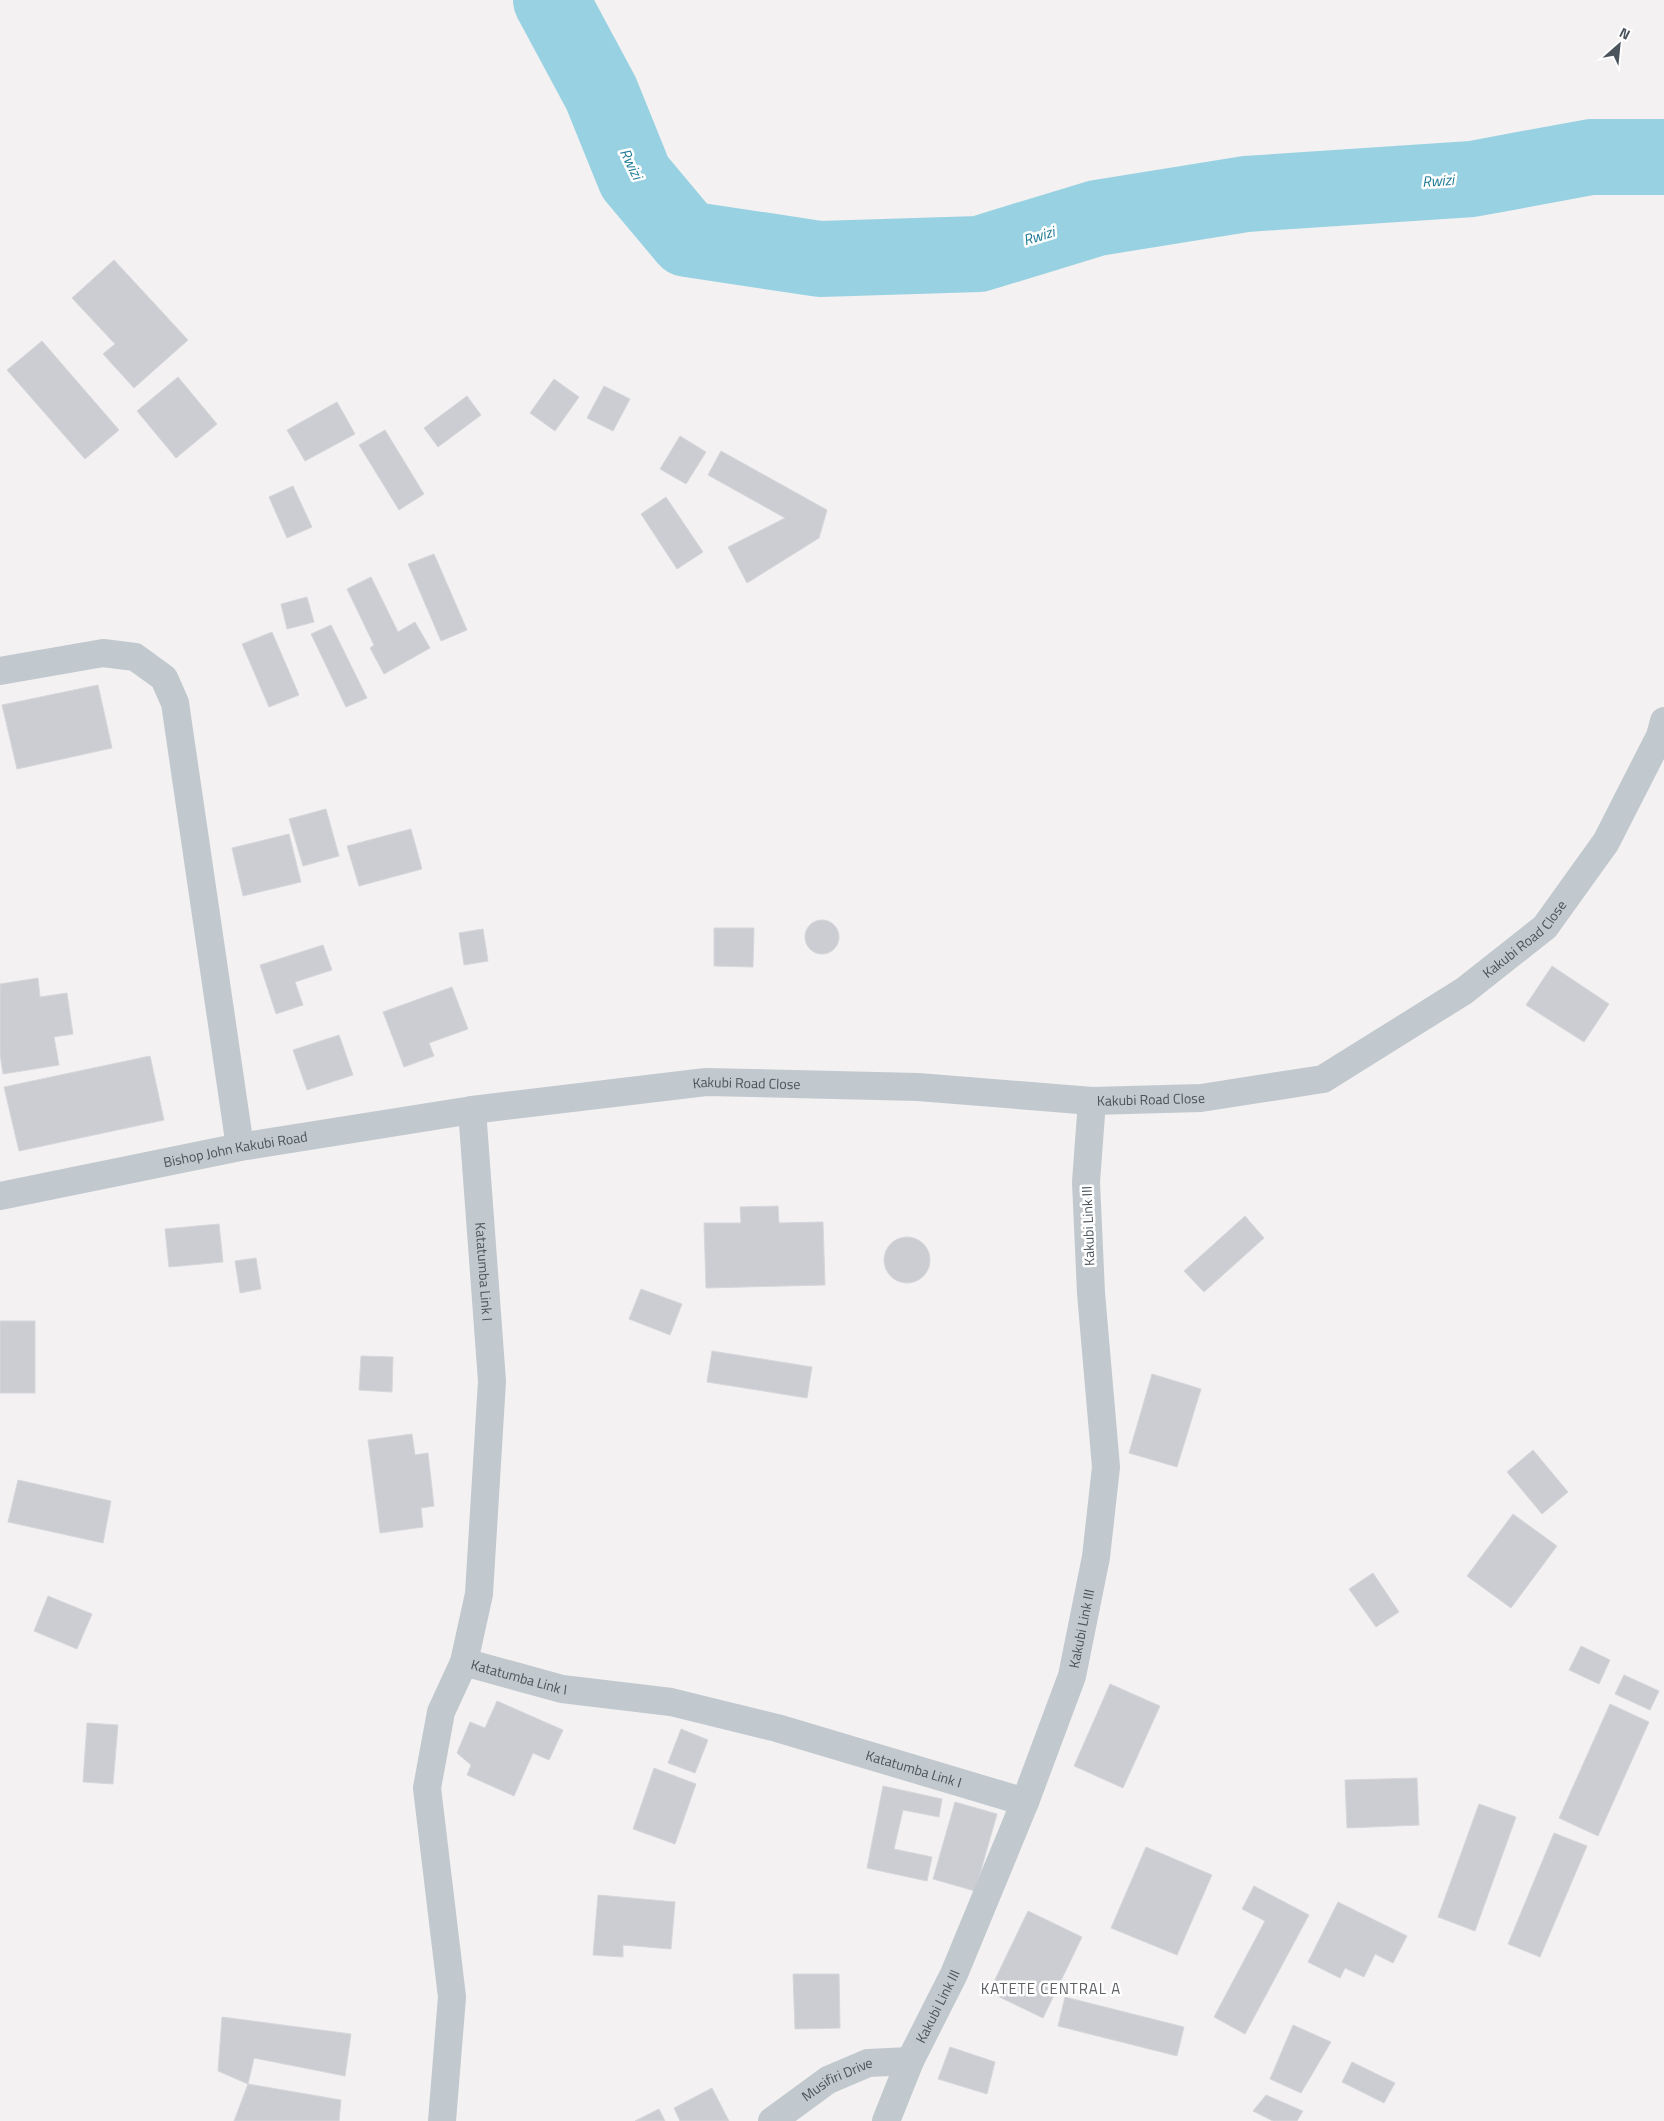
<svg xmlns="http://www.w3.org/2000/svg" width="1664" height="2121" font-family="'Titillium Web',sans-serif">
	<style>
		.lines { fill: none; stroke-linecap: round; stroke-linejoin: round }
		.river { stroke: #98d2e2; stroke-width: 76 }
		.building { fill: #cccdd3; stroke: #d6d7db }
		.minor { stroke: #c1c8ce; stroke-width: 28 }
		.labels { text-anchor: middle; stroke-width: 5; stroke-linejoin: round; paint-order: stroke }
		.street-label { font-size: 14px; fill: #4b545c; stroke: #fff }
		.water-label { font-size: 15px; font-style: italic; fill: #1e7b94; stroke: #fff }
		.neighbourhood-label { font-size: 15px; letter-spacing: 1px; fill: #5e6165; stroke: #fff }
	</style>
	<rect width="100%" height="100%" fill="#f3f1f1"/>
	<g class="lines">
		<polyline class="river" points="551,0 601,93 635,177 687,239 820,259 979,254 1097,218 1246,194 1472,179 1591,157 1664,157"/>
	</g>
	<g class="building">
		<polygon points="114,260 188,340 134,388 103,354 115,344 72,298"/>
		<polygon points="42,341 119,430 85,459 7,370"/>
		<polygon points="178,377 217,424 176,458 137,411"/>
		<polygon points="554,379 579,397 555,431 530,413"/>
		<polygon points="604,386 630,399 613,431 587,418"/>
		<polygon points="467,396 481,415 438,447 424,428"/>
		<polygon points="337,402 355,434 305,461 287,430"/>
		<polygon points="385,430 424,494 399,510 359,445"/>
		<polygon points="680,436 706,452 686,484 660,469"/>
		<polygon points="721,451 827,510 819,538 747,583 728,547 785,518 708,475"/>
		<polygon points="293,486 312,527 287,538 269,497"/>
		<polygon points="666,497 703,552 677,569 641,514"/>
		<polygon points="434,554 467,630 441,641 408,564"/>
		<polygon points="371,577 398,632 415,622 430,648 384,674 370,648 374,645 347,589"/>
		<polygon points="307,597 314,622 287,629 281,604"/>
		<polygon points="331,625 367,698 346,707 311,634"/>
		<polygon points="272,632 299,695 269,707 242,644"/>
		<polygon points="98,685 112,748 17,769 2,705"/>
		<polygon points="326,809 339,856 303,866 289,819"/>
		<polygon points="411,829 422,869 359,886 347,846"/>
		<polygon points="289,834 301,882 243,896 232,848"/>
		<circle cx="822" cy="937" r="17"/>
		<polygon points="714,928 754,928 753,967 714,966"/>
		<polygon points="483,929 488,961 464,965 459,933"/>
		<polygon points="323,945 332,970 295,982 303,1005 276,1014 260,965"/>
		<polygon points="1552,966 1609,1004 1584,1042 1526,1005"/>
		<polygon points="38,978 40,997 67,993 73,1034 54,1037 59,1065 3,1074 0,1054 0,984"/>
		<polygon points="452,987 468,1029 429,1043 434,1056 404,1067 383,1012"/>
		<polygon points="339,1035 353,1075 307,1090 293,1050"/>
		<polygon points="150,1056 164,1120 19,1151 4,1087"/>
		<polygon points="778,1206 779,1223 823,1222 825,1285 706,1288 704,1223 741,1223 740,1207"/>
		<polygon points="1245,1216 1264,1238 1204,1292 1184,1271"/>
		<polygon points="219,1224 223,1262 169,1267 165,1229"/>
		<circle cx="907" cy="1260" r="23"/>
		<polygon points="256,1258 261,1289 240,1293 235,1261"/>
		<polygon points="641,1289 682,1304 670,1335 629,1319"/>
		<rect x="0" y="1321" width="35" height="72"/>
		<polygon points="712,1351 812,1367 807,1398 707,1382"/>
		<polygon points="361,1356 393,1357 392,1392 359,1390"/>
		<polygon points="1152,1374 1201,1389 1177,1467 1129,1453"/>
		<polygon points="412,1434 415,1455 428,1453 434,1506 421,1508 423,1527 380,1533 368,1440"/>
		<polygon points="1533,1450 1568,1492 1542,1514 1507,1472"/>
		<polygon points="18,1480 111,1501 103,1543 8,1522"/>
		<polygon points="1513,1514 1557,1546 1511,1608 1467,1576"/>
		<polygon points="1373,1573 1399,1612 1376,1627 1349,1589"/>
		<polygon points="48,1596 92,1614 77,1649 34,1631"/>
		<polygon points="1581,1646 1610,1660 1599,1684 1569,1670"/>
		<polygon points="1624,1675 1659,1691 1650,1710 1615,1694"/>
		<polygon points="1110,1684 1160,1706 1123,1788 1074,1766"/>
		<polygon points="497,1701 563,1730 549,1760 533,1753 514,1796 467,1775 471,1765 457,1753 470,1722 485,1728"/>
		<polygon points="1610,1704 1649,1722 1598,1836 1559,1818"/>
		<polygon points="87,1723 118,1725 113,1784 83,1782"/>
		<polygon points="681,1729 708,1740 695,1773 668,1763"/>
		<polygon points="654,1768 696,1784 675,1844 633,1829"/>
		<polygon points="1417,1778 1419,1825 1347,1828 1345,1780"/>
		<polygon points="883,1786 942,1799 939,1817 903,1810 894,1849 932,1857 927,1881 867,1868"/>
		<polygon points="955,1802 997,1814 975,1891 933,1879"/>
		<polygon points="1479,1804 1516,1817 1475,1931 1438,1917"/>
		<polygon points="1554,1833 1587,1846 1540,1957 1508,1944"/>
		<polygon points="1146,1847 1212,1875 1177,1955 1111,1928"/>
		<polygon points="1254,1886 1309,1915 1245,2034 1214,2017 1265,1921 1242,1909"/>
		<polygon points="598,1895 675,1902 671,1949 623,1945 623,1957 593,1955"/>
		<polygon points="1338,1902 1407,1936 1393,1963 1375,1954 1364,1977 1345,1968 1340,1978 1308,1962"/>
		<polygon points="1028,1911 1082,1937 1043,2018 989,1992"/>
		<polygon points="793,1974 839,1974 840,2028 795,2029"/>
		<polygon points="1065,1997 1184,2027 1177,2056 1058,2026"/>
		<polygon points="222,2017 351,2034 345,2076 254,2058 248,2084 218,2071"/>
		<polygon points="1293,2025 1331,2042 1301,2093 1270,2079"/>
		<polygon points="950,2047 995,2062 987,2094 938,2079"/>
		<polygon points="1352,2062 1395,2083 1384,2103 1342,2082"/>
		<polygon points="248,2084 341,2100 339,2121 234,2121"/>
		<polygon points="712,2088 729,2121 680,2121 674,2108"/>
		<polygon points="1266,2095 1303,2111 1297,2121 1273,2121 1253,2111"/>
		<polygon points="659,2109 665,2121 635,2121"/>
	</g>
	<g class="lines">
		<g class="minor">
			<polyline points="0,671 103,653 135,657 164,678 175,703 240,1147"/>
			<path id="s1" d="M472,1110l20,271 -13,213 -15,68 98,27 109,13 106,26 248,74"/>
			<path id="s2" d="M0,1196l240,-49 232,-37 234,-28 212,5 174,14 109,-3 122,-19 141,-88 81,-64 61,-85 54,-106 4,-15"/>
			<polyline points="442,2121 452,1997 427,1788 441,1712 464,1662"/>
			<path id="s3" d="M772,2121l56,-41 40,-17 42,-2"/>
			<path id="s4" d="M886,2121l24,-60 44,-87 71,-172 47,-126 24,-119 10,-90 -15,-174 -5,-111 6,-81"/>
		</g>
	</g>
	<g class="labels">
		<g class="street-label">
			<text dy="5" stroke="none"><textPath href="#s2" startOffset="1581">Kakubi Road Close</textPath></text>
			<text dy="5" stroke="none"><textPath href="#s2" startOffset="756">Kakubi Road Close</textPath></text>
			<text dy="5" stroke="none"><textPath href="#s2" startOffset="1161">Kakubi Road Close</textPath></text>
			<text dy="5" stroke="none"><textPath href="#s2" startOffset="240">Bishop John Kakubi Road</textPath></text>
			<text transform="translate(1088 1226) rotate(-92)" y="5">Kakubi Link III</text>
			<text dy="5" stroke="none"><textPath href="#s1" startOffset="162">Katatumba Link I</textPath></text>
			<text dy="5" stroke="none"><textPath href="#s4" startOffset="531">Kakubi Link III</textPath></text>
			<text dy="5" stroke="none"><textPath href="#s1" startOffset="612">Katatumba Link I</textPath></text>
			<text dy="5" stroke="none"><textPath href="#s1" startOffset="1018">Katatumba Link I</textPath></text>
			<text dy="5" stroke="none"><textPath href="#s4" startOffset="126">Kakubi Link III</textPath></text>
			<text dy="5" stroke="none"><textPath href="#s3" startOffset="78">Musifiri Drive</textPath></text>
		</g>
		<g class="water-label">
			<text transform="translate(631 164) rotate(64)" y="5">Rwizi</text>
			<text transform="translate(1438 181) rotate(-4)" y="5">Rwizi</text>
			<text transform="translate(1039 236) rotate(-17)" y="5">Rwizi</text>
		</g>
		<g class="neighbourhood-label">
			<text x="1051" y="1994">KATETE CENTRAL A</text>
		</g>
	</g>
	<g transform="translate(1619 45) rotate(27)" stroke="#ffffff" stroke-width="4" paint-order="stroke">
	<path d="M0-4L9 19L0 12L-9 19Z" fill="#4b545c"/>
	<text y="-8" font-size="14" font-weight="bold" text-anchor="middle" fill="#4b545c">N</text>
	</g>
</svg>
